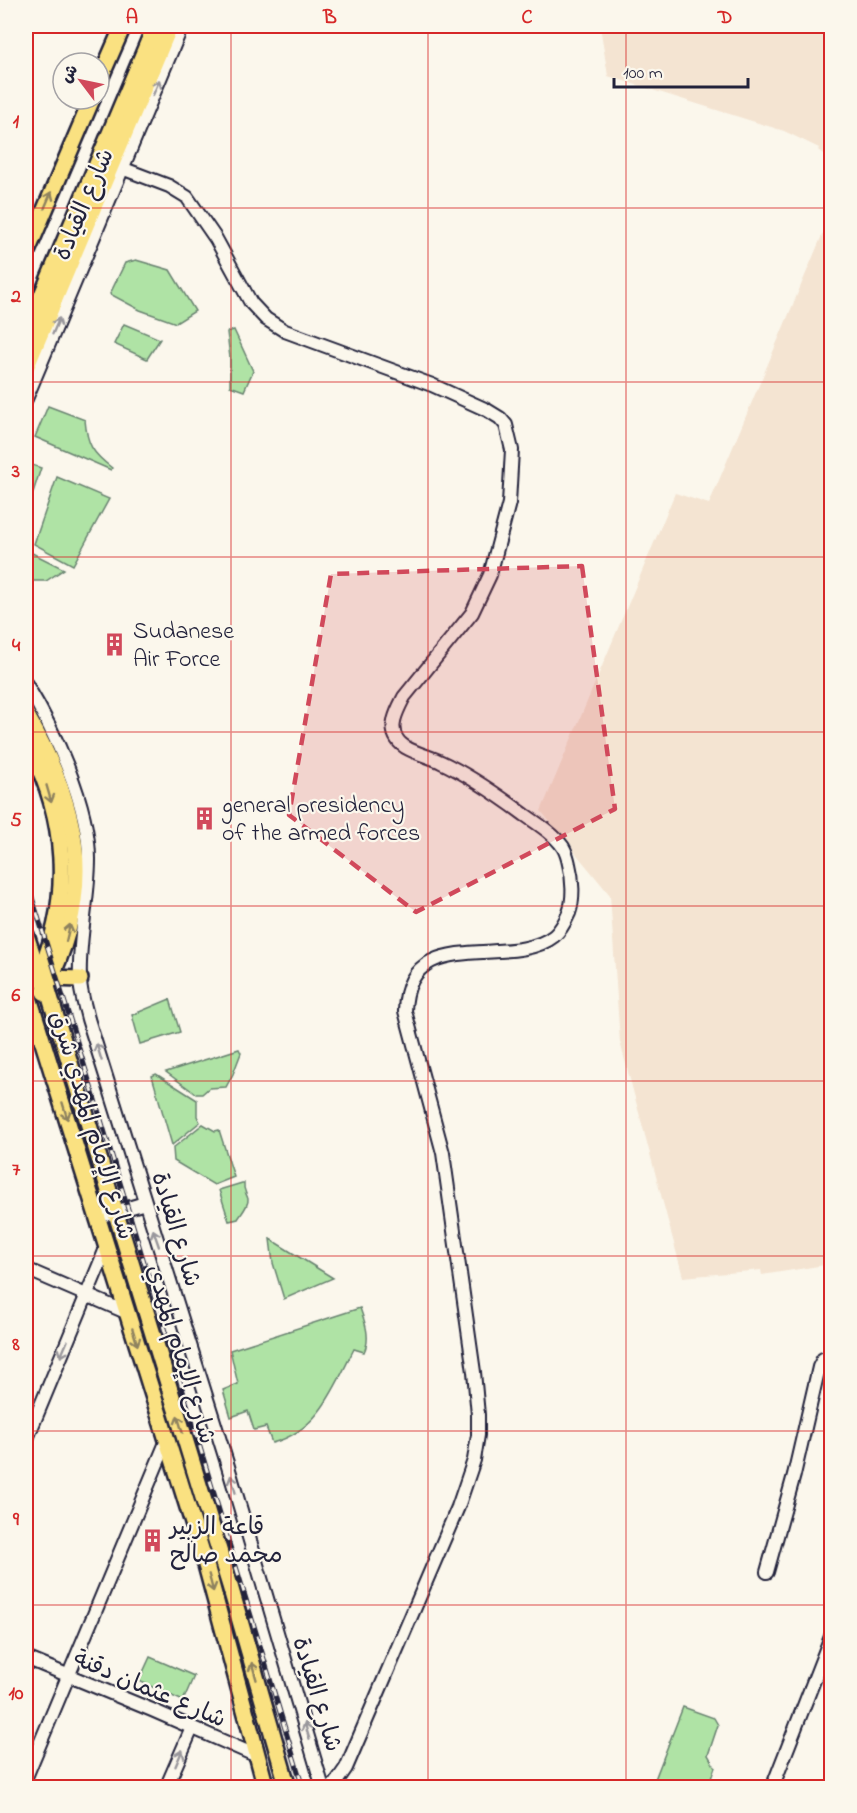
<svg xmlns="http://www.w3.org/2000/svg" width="857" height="1813" font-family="'Indie Flower','Playpen Sans Arabic',sans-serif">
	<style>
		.built { fill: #f4e4d2 }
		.green { fill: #afe3a5; stroke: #688270; stroke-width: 1.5 }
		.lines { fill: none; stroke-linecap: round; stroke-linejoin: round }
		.minor-casing { stroke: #22223b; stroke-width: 16 }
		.major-casing { stroke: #22223b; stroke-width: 20 }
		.minor { stroke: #fbf7ec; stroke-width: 12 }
		.major { stroke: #fae181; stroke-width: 15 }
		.rail-casing { stroke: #22223b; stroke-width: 5 }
		.rail { stroke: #fbf7ec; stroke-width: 3; stroke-dasharray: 9; stroke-linecap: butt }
		.oneway { stroke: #99979c }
		.oneway2 { stroke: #8e825e }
		.marked { fill: #d1495b; fill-opacity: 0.2; stroke: #d1495b; stroke-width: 4.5; stroke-dasharray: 12 8; stroke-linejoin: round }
		.grid { fill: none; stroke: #d62828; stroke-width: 1.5; stroke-opacity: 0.55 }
		.labels { text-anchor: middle; stroke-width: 4.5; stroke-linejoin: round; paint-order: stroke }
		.street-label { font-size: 24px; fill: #22223b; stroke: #fbf7ec }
		.poi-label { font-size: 24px; fill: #22223b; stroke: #fbf7ec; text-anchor: start }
		.neatline { fill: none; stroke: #d62828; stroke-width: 2 }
		.grid-label { font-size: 20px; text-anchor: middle; font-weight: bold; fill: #d62828 }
	</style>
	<rect width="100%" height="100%" fill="#fbf7ec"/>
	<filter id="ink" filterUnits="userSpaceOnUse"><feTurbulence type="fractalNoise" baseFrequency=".0167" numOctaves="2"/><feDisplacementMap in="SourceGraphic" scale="12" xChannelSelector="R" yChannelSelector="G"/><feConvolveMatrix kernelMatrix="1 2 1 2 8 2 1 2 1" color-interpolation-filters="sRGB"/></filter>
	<g filter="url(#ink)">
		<g class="built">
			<polygon points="600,26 831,26 831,160 818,150 819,148 784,131 608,76"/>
			<polygon points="831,214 831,1264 762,1275 761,1270 683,1277 620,1042 610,895 541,811 675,493 709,504"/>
		</g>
		<g class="green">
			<polygon points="136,260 170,270 195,311 176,323 140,310 110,294 125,263"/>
			<polygon points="124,324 160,339 147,359 114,344"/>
			<polygon points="234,330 253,371 244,391 230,386 230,358 227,332"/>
			<path d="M48,406l37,14c2,24 7,33 27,48l-1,2 -76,-33z"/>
			<polygon points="26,463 41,468 26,514"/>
			<polygon points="57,477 109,499 73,565 34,544"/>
			<polygon points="32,553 64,569 46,581 26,581 26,568"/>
			<polygon points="170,999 180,1032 140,1044 132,1015"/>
			<polygon points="239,1049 241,1053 233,1074 226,1087 209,1088 202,1094 196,1094 166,1072"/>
			<polygon points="156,1074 197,1100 197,1116 200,1122 172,1145 152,1076"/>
			<polygon points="203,1124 215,1131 219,1130 234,1177 214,1185 174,1161 173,1148"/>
			<path d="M242,1183h2c-1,8 2,9 4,16 1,6 -7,15 -10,20l-9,2 -10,-31z"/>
			<polygon points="270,1239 333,1278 284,1299 273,1263"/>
			<path d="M360,1308c5,14 11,30 4,44l-10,-3c-20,39 -35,82 -82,94l-6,-16 -12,3 -6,-19 -17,6 -8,-27 15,-6 -8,-34z"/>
			<polygon points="150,1657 194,1676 183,1701 139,1681"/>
			<polygon points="683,1707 714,1718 718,1725 708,1755 715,1767 708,1787 652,1787"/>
		</g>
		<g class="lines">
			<defs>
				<g id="minor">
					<path d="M111,164l58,22 18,11 29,42 35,64 15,16 19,12 147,54 55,25 13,8 6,7 6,25 -3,53 -19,72 -18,38 -68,84c-6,12 -16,29 -7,42 8,13 31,16 44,23 30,14 57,33 84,53 13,9 29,19 38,32 3,5 5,12 6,17 4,15 5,35 0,49 -4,9 -8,17 -15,23 -44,35 -147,-14 -149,75l38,142 31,219 4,43v20l-4,25 -16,47 -112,261 -14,20"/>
					<polyline points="26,399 182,26"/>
					<path d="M26,684c28,46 63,120 63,175 0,40 -11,80 -9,120 0,13 5,27 8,40l139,444 96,325"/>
					<polyline points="26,1028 34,1012"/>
					<polyline points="98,1217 145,1203"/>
					<polyline points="26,1269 128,1313"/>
					<polyline points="26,1441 107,1246"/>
					<polyline points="767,1572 794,1475 819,1367 823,1359 832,1356"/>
					<polyline points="26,1658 152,1710 257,1756"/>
					<polyline points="26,1777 167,1440"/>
					<polyline points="166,1788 192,1728"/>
					<polyline points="772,1788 832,1634"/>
				</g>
				<g id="major">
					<polyline points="99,81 123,26"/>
					<polyline points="26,254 92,99"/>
					<polyline points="26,333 155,26"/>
					<polyline points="26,368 170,26"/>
					<path d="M26,714c55,96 70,176 18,278"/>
					<path d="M26,741c41,73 48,158 12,235"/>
					<polyline points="26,935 39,974 47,987 62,1037 230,1586 288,1788"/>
					<polyline points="51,978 80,979"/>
					<polyline points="26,988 206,1565 266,1788"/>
				</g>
			</defs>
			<use href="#minor" class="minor-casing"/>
			<use href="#major" class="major-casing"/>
			<use href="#minor" class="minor"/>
			<use href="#major" class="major"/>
			<defs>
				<polyline id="rail" points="26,878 92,1090 303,1788"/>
			</defs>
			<use href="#rail" class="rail-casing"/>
			<use href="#rail" class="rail"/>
		</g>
		<defs><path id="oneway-shaft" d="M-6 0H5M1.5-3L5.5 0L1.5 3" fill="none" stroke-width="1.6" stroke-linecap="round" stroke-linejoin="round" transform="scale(1.5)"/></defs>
		<g class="oneway">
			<use href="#oneway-shaft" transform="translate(156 88) rotate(-67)"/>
			<use href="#oneway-shaft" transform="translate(56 326) rotate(-67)"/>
			<use href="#oneway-shaft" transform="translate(99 1052) rotate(-107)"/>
			<use href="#oneway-shaft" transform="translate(156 1238) rotate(-109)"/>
			<use href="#oneway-shaft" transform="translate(64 1349) rotate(113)"/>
			<use href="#oneway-shaft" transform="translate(233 1484) rotate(-106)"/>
			<use href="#oneway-shaft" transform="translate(307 1731) rotate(-106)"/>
			<use href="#oneway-shaft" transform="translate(179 1758) rotate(-67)"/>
		</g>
		<g class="oneway2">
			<use href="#oneway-shaft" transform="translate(48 200) rotate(-67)"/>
			<use href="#oneway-shaft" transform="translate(49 794) rotate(74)"/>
			<use href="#oneway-shaft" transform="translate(68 933) rotate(-77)"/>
			<use href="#oneway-shaft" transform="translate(65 1111) rotate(73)"/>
			<use href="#oneway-shaft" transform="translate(135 1337) rotate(73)"/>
			<use href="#oneway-shaft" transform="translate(180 1424) rotate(-107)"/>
			<use href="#oneway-shaft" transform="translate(211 1583) rotate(75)"/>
			<use href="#oneway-shaft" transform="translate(254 1671) rotate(-106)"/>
		</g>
	</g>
	<path class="marked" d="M582,566l33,243 -199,103 -127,-97 42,-241z"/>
	<path class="grid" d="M231,26v1762M428,26v1762M626,26v1762M26,208h806M26,382h806M26,557h806M26,732h806M26,906h806M26,1081h806M26,1256h806M26,1431h806M26,1605h806"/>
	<defs>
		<symbol id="building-bare" viewBox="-9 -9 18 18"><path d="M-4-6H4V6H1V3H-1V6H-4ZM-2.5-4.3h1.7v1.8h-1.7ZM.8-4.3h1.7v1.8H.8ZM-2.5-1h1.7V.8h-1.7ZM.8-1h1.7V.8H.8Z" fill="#d1495b" stroke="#fbf7ec" stroke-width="2.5" paint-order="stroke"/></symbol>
	</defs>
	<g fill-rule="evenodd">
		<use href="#building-bare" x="98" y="628" width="33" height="33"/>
		<use href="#building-bare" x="188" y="802" width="33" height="33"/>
		<use href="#building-bare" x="136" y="1524" width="33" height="33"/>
	</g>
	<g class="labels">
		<g class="street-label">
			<text transform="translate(83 204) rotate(-67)" y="8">شارع القيادة</text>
			<text transform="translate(93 1125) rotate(73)" y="8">شارع الإمام المهدي شرق</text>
			<text transform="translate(177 1229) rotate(73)" y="8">شارع القيادة</text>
			<text transform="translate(182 1354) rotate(73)" y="8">شارع الإمام المهدي</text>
			<text transform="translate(150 1688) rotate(23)" y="8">شارع عثمان دقنة</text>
			<text transform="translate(318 1694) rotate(73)" y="8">شارع القيادة</text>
		</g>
		<g class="poi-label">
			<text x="133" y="638">Sudanese<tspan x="133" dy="28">Air Force</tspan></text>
			<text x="222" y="812">general presidency<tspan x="222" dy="28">of the armed forces</tspan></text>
			<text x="170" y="1534">قاعة الزبير<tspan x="170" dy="28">محمد صالح</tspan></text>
		</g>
	</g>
	<rect width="857" height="1813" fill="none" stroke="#fbf7ec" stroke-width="66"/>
	<g transform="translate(81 81) rotate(302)"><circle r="28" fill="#fbf7ec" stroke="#a4a2a5" stroke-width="1.5"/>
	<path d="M0-4.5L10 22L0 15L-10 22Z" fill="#d1495b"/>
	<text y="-9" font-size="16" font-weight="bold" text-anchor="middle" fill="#22223b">ش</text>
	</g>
	<path d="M614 78v9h134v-9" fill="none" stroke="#22223b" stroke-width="3"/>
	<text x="623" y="78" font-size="18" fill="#22223b" stroke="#fbf7ec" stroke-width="4.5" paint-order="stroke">100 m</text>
	<rect x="33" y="33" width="791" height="1747" class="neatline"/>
	<g class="grid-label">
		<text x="132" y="23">A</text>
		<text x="330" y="23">B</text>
		<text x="527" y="23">C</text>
		<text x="725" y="23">D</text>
		<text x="16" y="127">1</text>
		<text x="16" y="302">2</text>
		<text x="16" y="477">3</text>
		<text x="16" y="651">4</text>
		<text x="16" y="826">5</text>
		<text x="16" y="1001">6</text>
		<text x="16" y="1175">7</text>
		<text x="16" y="1350">8</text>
		<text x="16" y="1525">9</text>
		<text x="16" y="1699">10</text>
	</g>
</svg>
